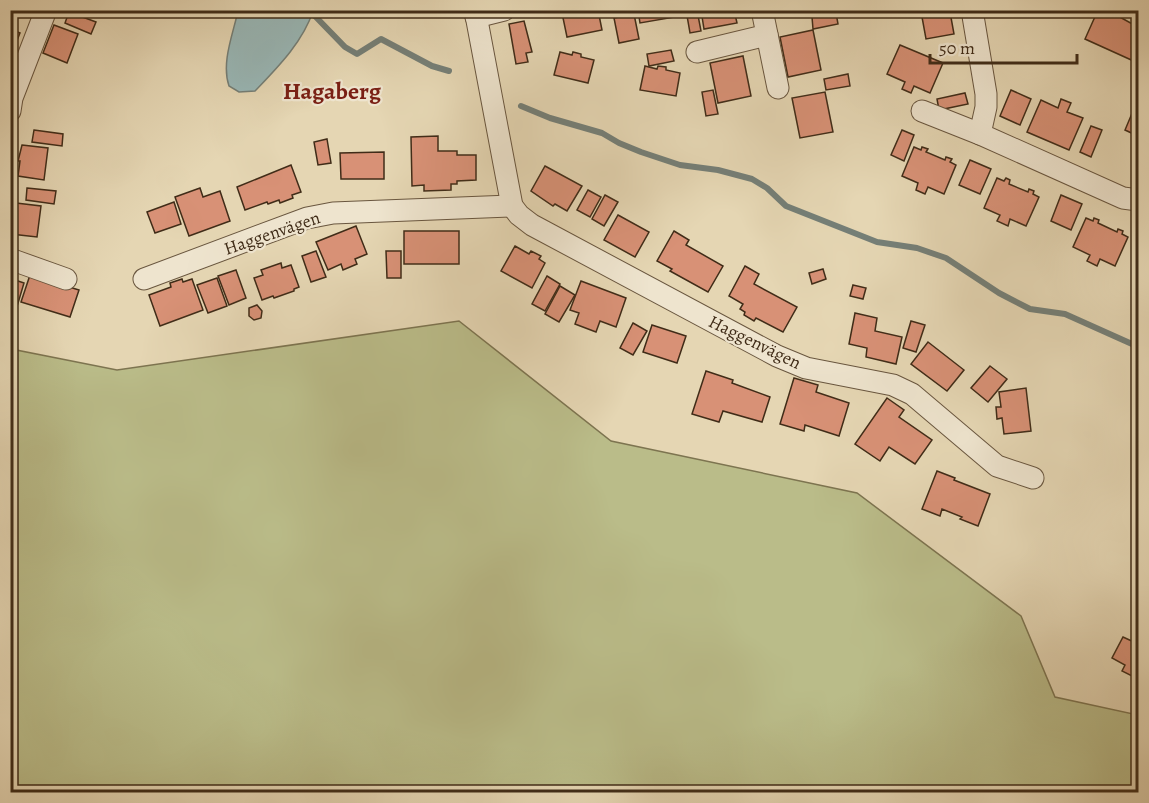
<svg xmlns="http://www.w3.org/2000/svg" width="1149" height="803" font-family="Alegreya,serif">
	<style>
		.green { fill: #babc89; stroke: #7d7450; stroke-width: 1.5 }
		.water { fill: #99b7b6; stroke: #757f77; stroke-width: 1.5 }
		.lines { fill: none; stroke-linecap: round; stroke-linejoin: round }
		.stream { stroke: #757f77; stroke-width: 6 }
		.building { fill: #d89176; stroke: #402c18; stroke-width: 1.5 }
		.minor-casing { stroke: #69563f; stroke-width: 23 }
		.minor { stroke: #eee4ce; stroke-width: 21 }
		.labels { text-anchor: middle; stroke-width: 4.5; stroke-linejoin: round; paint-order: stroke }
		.street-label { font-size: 18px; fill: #402c18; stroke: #eee4ce }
		.district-label { font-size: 24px; font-weight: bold; fill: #7a1f14; stroke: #eee4ce }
	</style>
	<rect width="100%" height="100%" fill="#e5d6b3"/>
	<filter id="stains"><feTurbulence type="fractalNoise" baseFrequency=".00333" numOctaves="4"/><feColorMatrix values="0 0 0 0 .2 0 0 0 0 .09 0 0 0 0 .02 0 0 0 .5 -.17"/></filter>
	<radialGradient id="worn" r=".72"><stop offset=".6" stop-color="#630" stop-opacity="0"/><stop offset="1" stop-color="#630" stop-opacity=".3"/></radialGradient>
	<polygon class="green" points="459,321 611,441 857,493 1021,616 1055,697 1138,715 1138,792 11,792 11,349 117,370"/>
	<path class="water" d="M238,11h75c-10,31 -36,57 -58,80l-16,1 -10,-6c-8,-23 4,-52 9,-75z"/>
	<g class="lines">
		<g class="stream">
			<polyline points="312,13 345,47 357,54 381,39 432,66 449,71"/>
			<polyline points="521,106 550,118 602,133 619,143 641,152 680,165 718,170 752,179 767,188 786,206 877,242 917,248 946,258 999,293 1030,309 1065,314 1132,344 1138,342"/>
		</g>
	</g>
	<g class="building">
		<polygon points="598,10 602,30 567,37 562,13 574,10"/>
		<polygon points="638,10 674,10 675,17 640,23"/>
		<polygon points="686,10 697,10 701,31 690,33"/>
		<polygon points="701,10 734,10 737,23 704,29"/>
		<polygon points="775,10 799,10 776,15"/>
		<polygon points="1098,10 1109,14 1109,11 1136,26 1138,24 1138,63 1085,39"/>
		<polygon points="69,12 96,22 91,34 65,23"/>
		<polygon points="950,12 954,34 926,39 922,17"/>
		<polygon points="836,13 838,24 813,29 812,17"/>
		<polygon points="634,14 639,39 619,43 614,18"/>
		<polygon points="524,21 532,52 526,53 528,62 516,64 509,24"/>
		<polygon points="54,25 78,34 67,63 43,53"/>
		<polygon points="10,29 20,33 10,58"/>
		<polygon points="813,30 821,70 788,77 780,37"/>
		<polygon points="900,45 943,63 930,93 914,86 911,93 902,89 905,82 887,74"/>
		<polygon points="671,50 674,61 649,66 647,54"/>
		<polygon points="560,52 572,55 573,52 581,54 581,57 594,60 588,83 554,75"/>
		<polygon points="743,56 751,96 718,103 710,63"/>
		<polygon points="645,66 657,69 658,66 666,67 666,70 680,73 676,96 640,90"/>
		<polygon points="848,74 850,86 826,90 824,79"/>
		<polygon points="713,90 718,114 706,116 702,92"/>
		<polygon points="1011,90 1031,99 1020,125 1000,116"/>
		<polygon points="825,92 833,132 800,138 792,98"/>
		<polygon points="965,93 968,104 939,110 937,99"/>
		<polygon points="1061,99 1071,103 1067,112 1083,118 1069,150 1027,132 1041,100 1058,108"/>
		<polygon points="1138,99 1138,136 1125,130"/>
		<polygon points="1091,126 1102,130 1091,157 1080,152"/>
		<polygon points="34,130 63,134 62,146 32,142"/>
		<polygon points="902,130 914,135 904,161 891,155"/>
		<polygon points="438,136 438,151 457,151 457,155 476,155 476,180 457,181 457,184 451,184 451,190 424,191 424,185 412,186 411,137"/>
		<polygon points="327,139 331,163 318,165 314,142"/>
		<polygon points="22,145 48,148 44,180 18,176 20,161 18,161"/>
		<polygon points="914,147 921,150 922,147 928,149 926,152 945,160 946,157 952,159 950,162 956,165 944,194 928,187 925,194 916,190 918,183 902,176"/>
		<polygon points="384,152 384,179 341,179 340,153"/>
		<polygon points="970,160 991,169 980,194 959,185"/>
		<polygon points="291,165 301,192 292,195 293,198 280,203 279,200 268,204 267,202 245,210 237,187"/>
		<polygon points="545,166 582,186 567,211 555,204 553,206 531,191"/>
		<polygon points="997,178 1004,181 1006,178 1010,180 1009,184 1028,192 1029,189 1034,191 1033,194 1039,197 1026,226 1010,219 1008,226 997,221 1000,215 984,208"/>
		<polygon points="27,188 56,191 54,204 26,200"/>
		<polygon points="200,188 203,197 220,191 230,221 189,236 175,197"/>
		<polygon points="588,190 601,197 590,217 577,210"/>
		<polygon points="605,195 618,202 604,226 592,219"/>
		<polygon points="1061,195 1082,204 1071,230 1051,221"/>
		<polygon points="174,202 181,224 155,233 147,212"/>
		<polygon points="16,203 41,206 37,237 11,234"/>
		<polygon points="618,215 649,232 635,257 604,240"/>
		<polygon points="1086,218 1093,221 1094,218 1099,220 1098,223 1117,232 1118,229 1123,231 1122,234 1128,237 1115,266 1100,259 1097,266 1087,261 1090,255 1073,247"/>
		<polygon points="356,226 367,254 355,259 357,264 343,270 341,264 328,270 316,242"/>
		<rect x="404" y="231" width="55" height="33"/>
		<polygon points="674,231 689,240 686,245 723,266 708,292 670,271 672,269 657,261"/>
		<polygon points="1138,232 1138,247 1133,234"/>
		<polygon points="515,246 529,254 531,251 541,256 539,259 545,263 532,288 501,271"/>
		<polygon points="316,251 326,277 311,282 302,256"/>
		<polygon points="386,251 401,251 401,278 387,278"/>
		<polygon points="281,263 282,268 291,265 299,287 294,289 294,291 274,298 273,296 262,300 254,278 263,275 261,270"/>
		<polygon points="745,266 759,274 754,284 797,307 783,332 756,318 754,321 744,315 745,312 740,309 743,304 729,296"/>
		<polygon points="823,269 826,279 812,284 809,273"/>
		<polygon points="236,270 246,298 229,305 218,276"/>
		<polygon points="30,275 79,290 70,317 21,302"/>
		<polygon points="547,276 560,284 545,311 532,304"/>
		<polygon points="217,278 227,306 208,313 197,285"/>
		<polygon points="12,279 24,283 16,310 10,309"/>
		<polygon points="182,279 183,282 192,279 203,310 160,326 149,295 171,287 170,283"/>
		<polygon points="581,281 626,298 616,327 600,321 596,332 575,324 579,313 570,310"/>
		<polygon points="853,285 866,288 863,299 850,296"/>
		<polygon points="560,286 575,295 559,322 545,314"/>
		<polygon points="257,305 262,311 261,318 254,320 249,316 249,308"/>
		<polygon points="855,313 877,318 875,331 902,337 896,364 866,357 867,348 849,344"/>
		<polygon points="911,321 925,325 916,352 903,348"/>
		<polygon points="633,323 647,331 633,355 620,348"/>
		<polygon points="652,325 686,336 677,363 643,352"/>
		<polygon points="928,342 964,370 947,391 911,364"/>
		<polygon points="990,366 1007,379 988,402 971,388"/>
		<polygon points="706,371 733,380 732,383 770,397 762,422 723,411 719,422 692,414"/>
		<polygon points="794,378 818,385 816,392 849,403 839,436 805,425 804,431 780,424"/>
		<polygon points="1026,388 1031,431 1004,434 1002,418 997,419 996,407 1001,407 999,392"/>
		<polygon points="887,398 904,410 899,417 932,440 915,464 889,447 880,461 855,444"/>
		<polygon points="937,471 955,478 954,480 990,494 978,526 960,519 962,517 942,509 940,516 922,509"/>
		<polygon points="1123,637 1136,643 1138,639 1138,673 1136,678 1122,671 1125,665 1112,658"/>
	</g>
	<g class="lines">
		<defs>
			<g id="minor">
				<polyline points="475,10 512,206 519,215 532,225 777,356 806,368 893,385 912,394 997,466 1033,478"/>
				<polyline points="762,10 778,88"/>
				<polyline points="972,10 986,94 986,107 980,134 1123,198 1138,200"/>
				<polyline points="476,17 504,10"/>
				<polyline points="697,52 767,35"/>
				<polyline points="10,111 12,98 46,10"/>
				<polyline points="922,111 980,134"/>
				<polyline points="10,259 66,279"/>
				<polyline points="144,279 307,218 333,213 512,206"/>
			</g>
		</defs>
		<use href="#minor" class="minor-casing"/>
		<use href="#minor" class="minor"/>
	</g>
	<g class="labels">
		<g class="street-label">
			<text transform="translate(272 233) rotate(-19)" y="6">Haggenvägen</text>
			<text transform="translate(755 342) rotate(26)" y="6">Haggenvägen</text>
		</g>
		<g class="district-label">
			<text x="332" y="99">Hagaberg</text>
		</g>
	</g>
	<rect width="1149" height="803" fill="none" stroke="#e5d6b3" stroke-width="36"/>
	<rect x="12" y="12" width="1125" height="779" fill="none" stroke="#402c18" stroke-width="3"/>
	<rect x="18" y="18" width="1113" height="767" fill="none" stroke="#402c18" stroke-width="1.5"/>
	<path d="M930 54v9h147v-9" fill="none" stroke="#402c18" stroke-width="3"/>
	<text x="939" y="54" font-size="18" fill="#402c18" stroke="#eee4ce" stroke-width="4.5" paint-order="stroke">50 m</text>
	<rect width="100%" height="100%" filter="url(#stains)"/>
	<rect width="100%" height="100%" fill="url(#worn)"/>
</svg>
